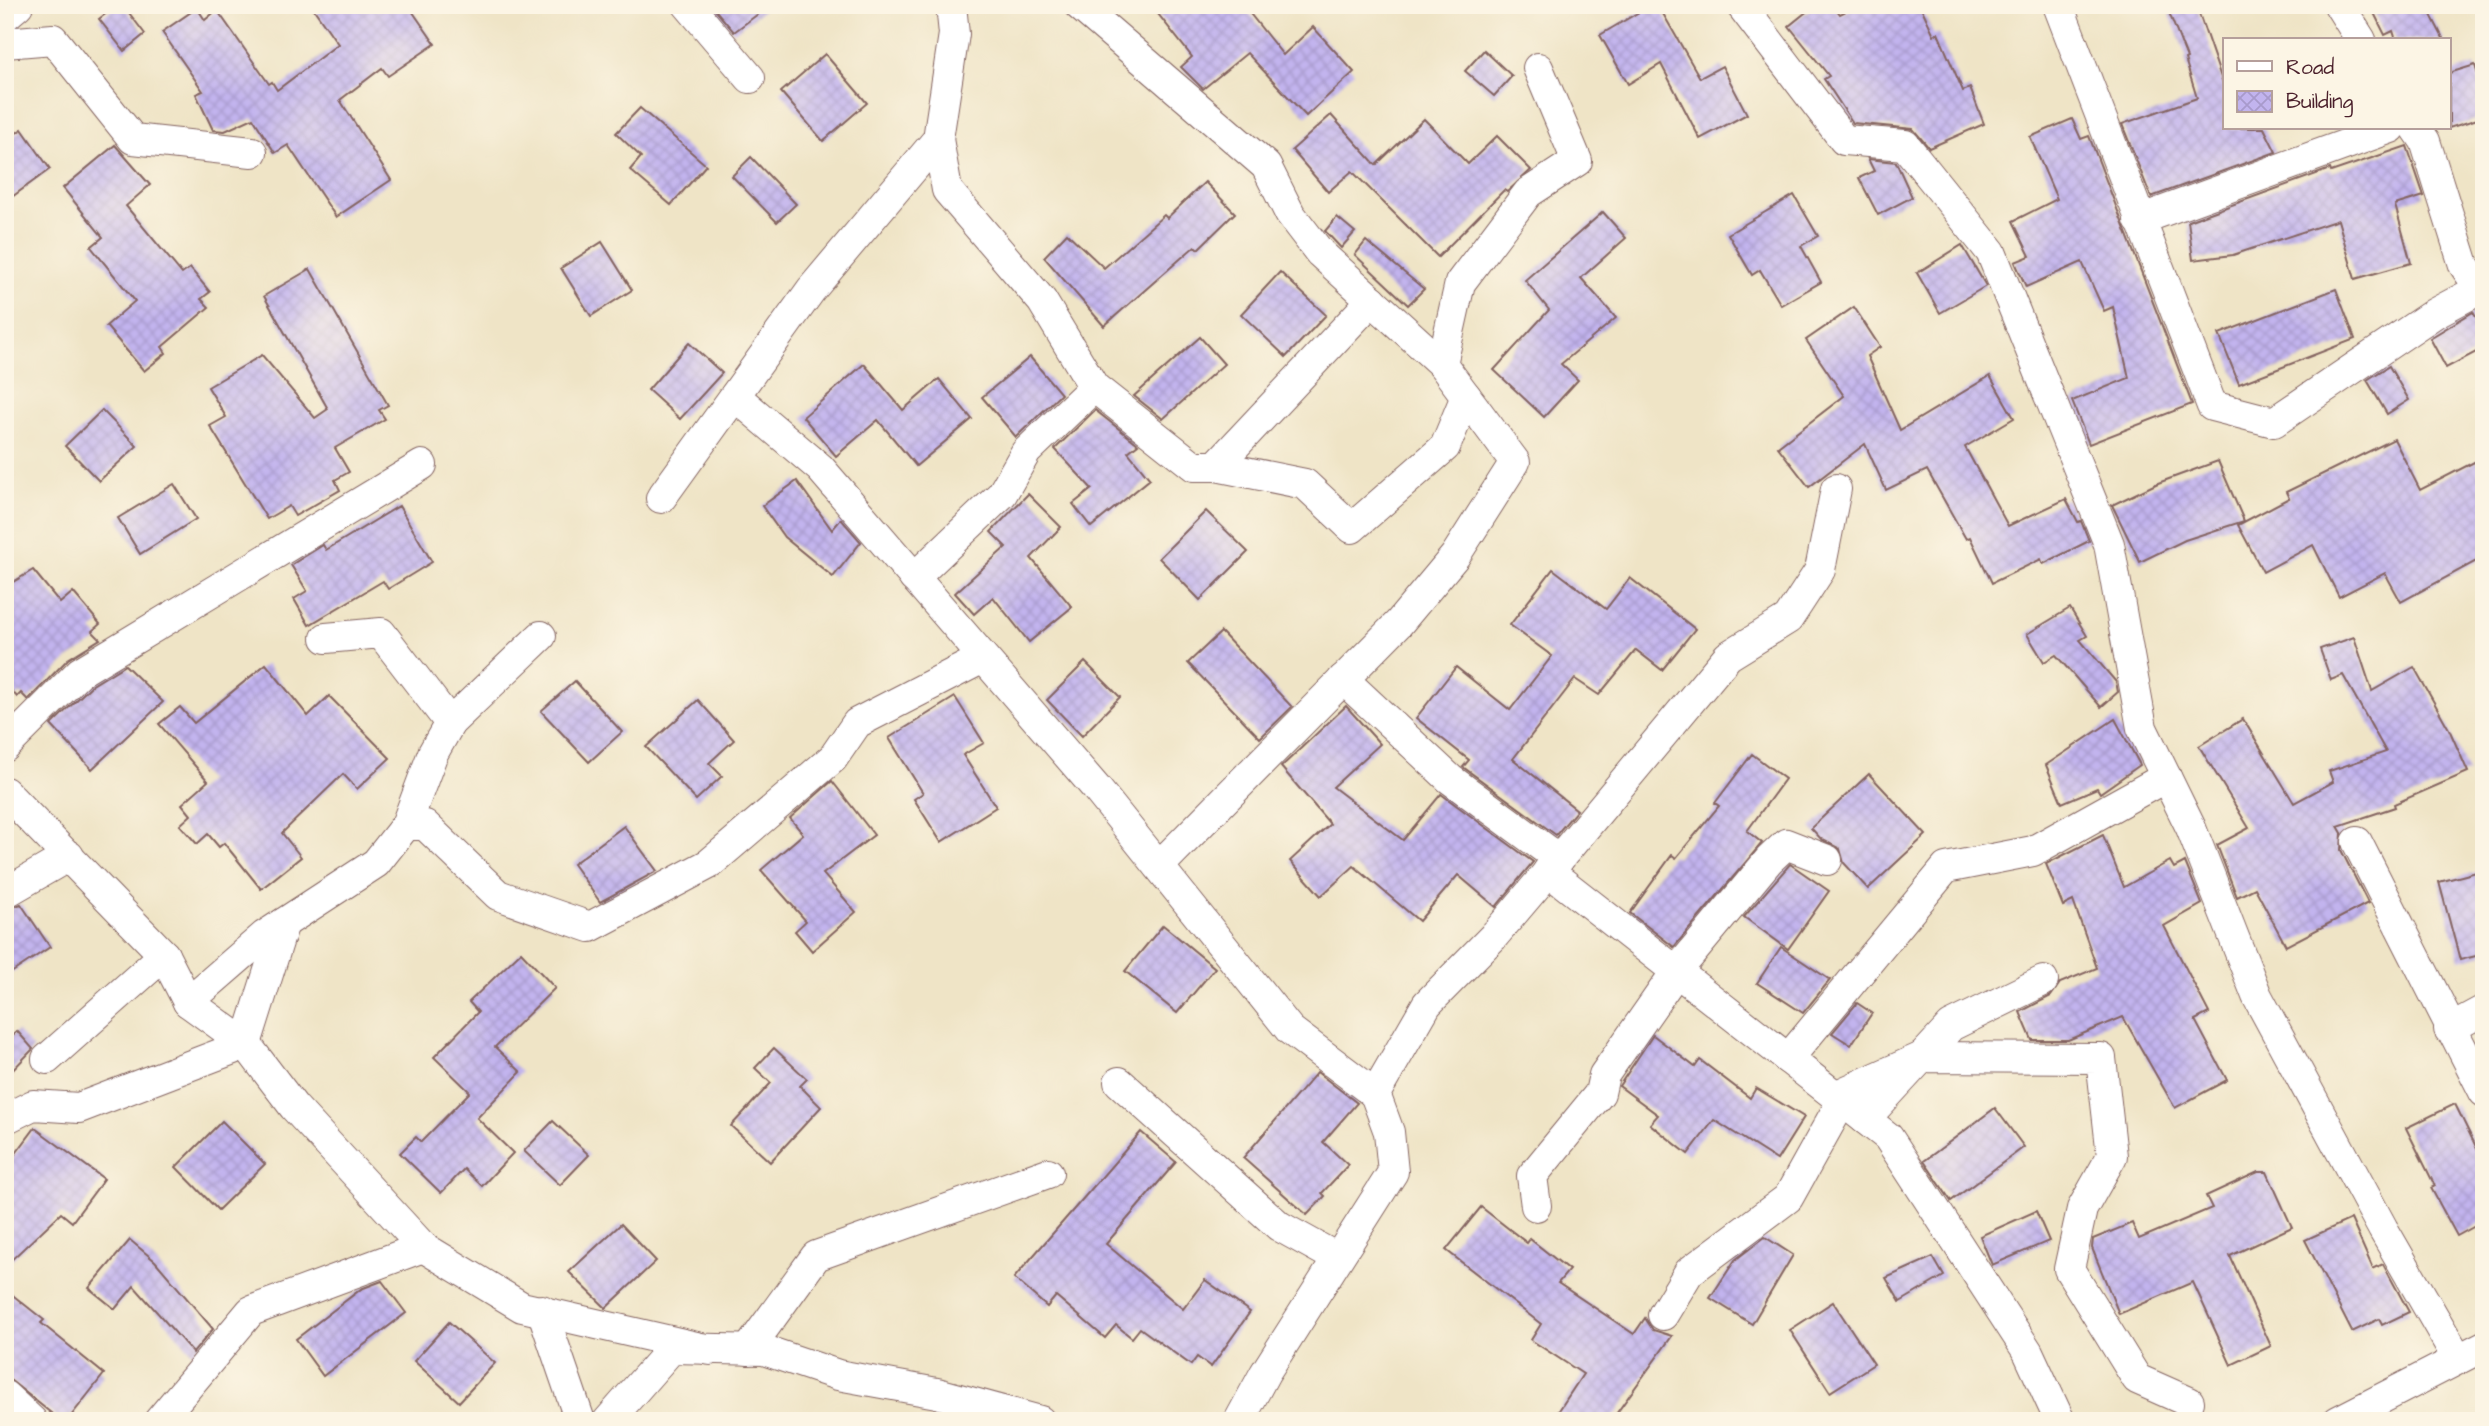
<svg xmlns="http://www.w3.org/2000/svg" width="2489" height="1426" font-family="'Architects Daughter',sans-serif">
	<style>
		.building { fill: url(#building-cross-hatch) }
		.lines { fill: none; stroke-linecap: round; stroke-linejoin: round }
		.minor-casing { stroke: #846461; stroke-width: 32 }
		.minor { stroke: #fff; stroke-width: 30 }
	</style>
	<defs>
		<pattern id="building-cross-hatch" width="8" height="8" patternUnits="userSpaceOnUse" patternTransform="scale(1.75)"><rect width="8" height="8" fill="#c2b4ee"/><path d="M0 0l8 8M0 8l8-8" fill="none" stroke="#a89acc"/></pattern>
	</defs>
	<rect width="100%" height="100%" fill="#fcf5e5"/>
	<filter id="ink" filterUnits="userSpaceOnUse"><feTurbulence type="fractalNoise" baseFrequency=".0143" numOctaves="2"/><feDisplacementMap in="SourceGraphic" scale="14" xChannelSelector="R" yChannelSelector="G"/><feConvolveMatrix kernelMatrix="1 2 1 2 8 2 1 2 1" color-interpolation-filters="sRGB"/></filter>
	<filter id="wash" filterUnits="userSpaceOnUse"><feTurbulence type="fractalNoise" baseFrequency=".00686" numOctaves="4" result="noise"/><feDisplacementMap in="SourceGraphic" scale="28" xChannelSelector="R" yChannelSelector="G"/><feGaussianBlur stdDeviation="1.57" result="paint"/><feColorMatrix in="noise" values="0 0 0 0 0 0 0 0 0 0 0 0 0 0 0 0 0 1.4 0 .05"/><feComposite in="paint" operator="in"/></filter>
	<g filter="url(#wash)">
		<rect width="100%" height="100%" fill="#efe4c6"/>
		<g id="blocks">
			<g class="building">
				<polygon points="117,5 123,5 145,34 124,51 99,19"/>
				<polygon points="311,5 408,5 435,44 388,76 382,68 340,100 391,180 336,217 288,145 275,153 253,118 225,131 213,130 196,94 203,91 162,32 197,8 205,20 217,10 269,84 272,82 277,90 338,44"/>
				<polygon points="711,5 770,5 734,32"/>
				<polygon points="1151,5 1243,5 1283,55 1313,27 1354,72 1306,116 1247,53 1203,89 1181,67 1192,57"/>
				<polygon points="1651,5 1658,5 1700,78 1722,66 1747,114 1700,139 1661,64 1628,84 1600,35"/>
				<polygon points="1815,5 1833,5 1840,14 1858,5 1920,5 1934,35 1938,33 1963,91 1970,88 1984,124 1929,148 1913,129 1853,123 1824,79 1829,76 1789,26"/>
				<polygon points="2166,5 2196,5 2225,89 2225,128 2264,128 2276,152 2151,197 2122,124 2197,98 2185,59 2187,58"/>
				<polygon points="2370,5 2440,5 2429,11 2444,40 2396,40 2393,31 2385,35"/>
				<polygon points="1484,50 1512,76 1494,96 1465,71"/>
				<polygon points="825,54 867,103 823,141 781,92"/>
				<polygon points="2475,65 2484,95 2484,117 2449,128 2449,73"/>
				<polygon points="640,108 706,165 671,205 630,170 641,157 616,133"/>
				<polygon points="1331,115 1376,165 1424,119 1468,164 1497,136 1531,170 1507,192 1504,190 1438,257 1352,171 1328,192 1292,150"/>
				<polygon points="2072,119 2081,139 2089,136 2192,404 2089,444 2072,401 2129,378 2113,307 2104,311 2082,262 2026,287 2015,262 2030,256 2013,221 2057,199 2030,137"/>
				<polygon points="22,129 50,169 5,202 5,141"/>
				<polygon points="115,145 150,185 126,206 182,274 190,268 210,292 201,299 209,307 162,347 166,353 144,371 106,326 135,301 91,247 103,237 63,188"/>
				<polygon points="2407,146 2424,196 2395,205 2411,263 2355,279 2338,220 2233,255 2193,260 2188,221 2330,169 2331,172"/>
				<polygon points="751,157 796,204 777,222 732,176"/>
				<polygon points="1868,159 1896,162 1912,197 1878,215 1859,178 1874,171"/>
				<polygon points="1205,182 1235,213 1198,249 1195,246 1104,326 1044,257 1067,233 1104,268 1164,215 1167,218"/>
				<polygon points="1794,195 1818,236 1801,246 1821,282 1781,305 1760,270 1752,275 1728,234"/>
				<polygon points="1603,212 1626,238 1581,278 1616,318 1561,364 1578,380 1544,417 1494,370 1549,310 1525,280"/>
				<polygon points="1337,217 1355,232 1341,248 1325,231"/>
				<polygon points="1366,241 1424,289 1408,305 1355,255"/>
				<polygon points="602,242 632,290 591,316 561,268"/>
				<polygon points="1962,245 1986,286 1940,313 1917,273"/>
				<polygon points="310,269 388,405 379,410 385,419 335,448 349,472 335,480 340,490 295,516 289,506 267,519 210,426 226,417 208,387 262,355 315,418 328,409 264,296"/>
				<polygon points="1280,272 1326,315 1286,357 1241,314"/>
				<polygon points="2336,289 2355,339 2239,384 2219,334"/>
				<polygon points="1854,307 1880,347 1867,356 1900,430 1990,376 2014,418 1965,447 2008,526 2066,499 2078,522 2081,521 2089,541 2043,564 2041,559 1992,583 1970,537 1966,539 1927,470 1886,490 1865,444 1809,487 1778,447 1844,396 1806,340"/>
				<polygon points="2473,312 2484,331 2484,348 2446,368 2430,338"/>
				<polygon points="1200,337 1224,364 1163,419 1134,396"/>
				<polygon points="689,343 722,373 680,419 648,390"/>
				<polygon points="1030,357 1061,394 1016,437 982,397"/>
				<polygon points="864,364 903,410 939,379 972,419 916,466 878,420 836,456 803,417"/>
				<polygon points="2389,366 2409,400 2387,414 2367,380"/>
				<polygon points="102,410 137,446 99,481 65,446"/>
				<polygon points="1095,410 1138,444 1128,452 1150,479 1091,527 1073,504 1092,489 1055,449"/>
				<polygon points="2394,439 2420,490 2484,457 2484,557 2401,602 2385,573 2339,597 2313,545 2263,572 2238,525 2289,498 2286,492"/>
				<polygon points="2218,461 2244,521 2185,540 2140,562 2112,505 2158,483"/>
				<polygon points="797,481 832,530 841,519 861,542 833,577 784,537 762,506"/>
				<polygon points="174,484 196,519 140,554 118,518"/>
				<polygon points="1028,494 1061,527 1031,558 1072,607 1029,642 993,597 974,614 955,593 1006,547 991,532"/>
				<polygon points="399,506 432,562 388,589 383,581 309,625 294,599 307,591 291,565 323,545 326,550"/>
				<polygon points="1206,511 1248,552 1200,600 1159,558"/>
				<polygon points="1553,569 1606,609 1630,578 1695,629 1662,670 1636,650 1599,695 1575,679 1513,759 1577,810 1556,835 1463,767 1469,760 1416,718 1456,667 1510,710 1552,656 1510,625"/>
				<polygon points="33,570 60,603 73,592 100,624 92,631 100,639 68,659 28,700 21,693 17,697 5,683 5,587"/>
				<polygon points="2070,608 2087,636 2080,640 2116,682 2118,692 2101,707 2056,655 2044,662 2027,634"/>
				<polygon points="1221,632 1292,707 1260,738 1188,663"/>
				<polygon points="2354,637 2372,691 2414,667 2449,729 2468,772 2394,804 2395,807 2338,826 2342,833 2341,850 2368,903 2286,946 2255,888 2237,897 2217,845 2249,828 2199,746 2243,719 2294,803 2333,782 2329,771 2386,752 2343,675 2331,680 2320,649"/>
				<polygon points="1085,662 1120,697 1082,736 1047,700"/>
				<polygon points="266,664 308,716 329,696 390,758 357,789 343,774 282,833 301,857 261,889 224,843 219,847 208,834 197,844 180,825 191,815 182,804 208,781 159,724 180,707 194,723"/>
				<polygon points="125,665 163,702 92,769 51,725 91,686"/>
				<polygon points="575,681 622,732 589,762 541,711"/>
				<polygon points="955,697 984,743 963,755 996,807 941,842 914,799 923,793 889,738"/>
				<polygon points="698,700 734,740 709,763 722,776 696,800 646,747"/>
				<polygon points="1346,706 1380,744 1333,787 1403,840 1441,794 1533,862 1496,907 1458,875 1419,921 1354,866 1321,896 1290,861 1330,824 1281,767"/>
				<polygon points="2115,719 2140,765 2100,793 2097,788 2062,803 2046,765"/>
				<polygon points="1752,754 1785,779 1747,831 1762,843 1674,947 1630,913 1672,855 1676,858 1719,806 1715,803"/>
				<polygon points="1869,774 1926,835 1868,889 1844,863 1840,849 1821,839 1811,828"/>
				<polygon points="832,781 874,835 823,874 856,912 812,951 795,931 806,921 761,870 803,834 790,818"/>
				<polygon points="624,826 657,871 600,902 573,864"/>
				<polygon points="2103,835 2124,887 2170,861 2174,868 2185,862 2202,904 2164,926 2209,1013 2195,1020 2227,1080 2175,1108 2123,1017 2068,1040 2032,1040 2020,1012 2051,996 2060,983 2097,968 2073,901 2063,906 2046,864"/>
				<polygon points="1790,864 1829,891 1788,949 1744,917"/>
				<polygon points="2484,870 2484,954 2460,960 2439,882"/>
				<polygon points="21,904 50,947 5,977 5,910"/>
				<polygon points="1163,925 1215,968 1177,1013 1125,971"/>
				<polygon points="1781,947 1830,980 1803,1013 1757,983"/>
				<polygon points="521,952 555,988 495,1047 521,1072 477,1118 513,1153 482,1186 464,1169 441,1193 400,1153 416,1137 421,1142 470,1092 434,1057 478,1012 469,1002"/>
				<polygon points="1857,1003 1872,1013 1851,1045 1832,1033"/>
				<polygon points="17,1031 33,1049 5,1078 5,1042"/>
				<polygon points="1653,1035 1695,1067 1700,1060 1750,1098 1756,1088 1804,1117 1777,1160 1714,1120 1688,1154 1650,1124 1658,1115 1619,1086"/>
				<polygon points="774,1048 807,1079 800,1086 821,1107 770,1162 731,1126 771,1083 755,1068"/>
				<polygon points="1317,1072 1357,1103 1323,1142 1348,1165 1322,1193 1325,1196 1307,1215 1243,1158"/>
				<polygon points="2455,1104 2484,1163 2484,1221 2457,1236 2431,1188 2435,1186 2406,1128"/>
				<polygon points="1995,1108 2024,1147 1951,1201 1924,1161"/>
				<polygon points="222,1121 265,1164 218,1210 176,1167"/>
				<polygon points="553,1121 589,1155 560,1185 524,1151"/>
				<polygon points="35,1128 104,1179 72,1222 61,1213 5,1266 5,1168"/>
				<polygon points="1141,1132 1176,1162 1106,1244 1183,1309 1205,1280 1250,1312 1211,1367 1197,1357 1191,1365 1140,1328 1132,1338 1116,1325 1105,1338 1056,1296 1047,1307 1014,1278"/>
				<polygon points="2258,1172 2267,1172 2292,1227 2230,1256 2271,1346 2231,1365 2193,1282 2119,1314 2092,1248 2093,1239 2132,1223 2139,1239 2212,1208 2206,1196"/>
				<polygon points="1481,1207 1527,1243 1530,1239 1569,1270 1558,1283 1634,1334 1645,1318 1653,1330 1672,1336 1611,1421 1552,1421 1583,1374 1531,1340 1541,1324 1446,1250"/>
				<polygon points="2036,1211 2049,1241 1992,1265 1980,1236"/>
				<polygon points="2351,1219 2373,1269 2383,1264 2409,1312 2382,1325 2379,1319 2352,1332 2305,1240"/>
				<polygon points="621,1224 656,1261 606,1308 569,1272"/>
				<polygon points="1765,1237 1793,1255 1752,1324 1710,1298 1735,1260"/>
				<polygon points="130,1240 155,1261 213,1329 193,1353 134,1286 115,1309 89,1288"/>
				<polygon points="1933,1257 1944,1276 1900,1302 1886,1278"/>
				<polygon points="382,1281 406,1313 323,1376 296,1339 361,1289"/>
				<polygon points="5,1289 44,1320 41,1323 104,1374 67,1421 61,1421 5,1376"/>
				<polygon points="1833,1302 1874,1364 1830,1392 1790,1330"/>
				<polygon points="449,1322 495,1363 459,1402 414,1361"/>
			</g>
		</g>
	</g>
	<g filter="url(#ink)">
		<use href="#blocks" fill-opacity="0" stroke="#846461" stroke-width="2"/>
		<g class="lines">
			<defs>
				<g id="minor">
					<polyline points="688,5 750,78"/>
					<polyline points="1079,5 1266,166 1290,214 1320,253 1442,364 1515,462 1455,556 1399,623 1159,866"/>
					<polyline points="1741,5 1844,140 1905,145 1991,252 2109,544 2142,728 2191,828 2257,996 2383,1229 2458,1359"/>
					<polyline points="2058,5 2212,406 2274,422 2435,313 2480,289"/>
					<polyline points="2339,5 2361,40"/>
					<polyline points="5,16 18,5"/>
					<polyline points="5,43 53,39 133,139 252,152"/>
					<polyline points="2416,128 2425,141 2464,265 2484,295"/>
					<polyline points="938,139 947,190 1042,301 1094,387 1194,466 1216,466 1372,300"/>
					<polyline points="2139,220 2391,128"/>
					<polyline points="1442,364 1460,283 1528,193 1577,161 1538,68"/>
					<polyline points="735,396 820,468 1096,788 1290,1030 1375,1094"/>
					<polyline points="1216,466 1305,484 1352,528 1445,447 1466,396"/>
					<polyline points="661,498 811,290 938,139 954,34 951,5"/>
					<polyline points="914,578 1002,494 1026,452 1094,387"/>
					<polyline points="326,638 381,633 450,723"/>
					<polyline points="5,747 80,672 422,465"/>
					<polyline points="5,792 164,955 188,1002 246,1044 294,1107 423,1247 522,1307 710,1350"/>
					<polyline points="406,825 425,825 498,895 590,927 709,864 833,758 857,723 983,658"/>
					<polyline points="2357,842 2484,1092"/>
					<polyline points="1559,859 1728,656 1788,619 1820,570 1836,489"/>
					<polyline points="1548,871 1888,1137 2028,1352 2060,1421"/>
					<polyline points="5,893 69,856"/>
					<polyline points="188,1002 264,936 376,863 406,825 433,753 450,723 541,636"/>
					<polyline points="2449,1029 2484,1010"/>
					<polyline points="47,1059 164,955"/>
					<polyline points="1788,1059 1946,868 2033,851 2166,777"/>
					<polyline points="1119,1082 1279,1226 1337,1258"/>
					<polyline points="1835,1096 1922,1057 2101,1058 2112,1156 2082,1209 2069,1269 2137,1379 2189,1402"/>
					<polyline points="5,1119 33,1105 79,1108 246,1044 284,923"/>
					<polyline points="1865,1119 1951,1026 2043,981"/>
					<polyline points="1536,1206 1532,1176 1600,1093 1604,1075 1676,972 1769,860 1786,844 1827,860"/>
					<polyline points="542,1310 580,1421"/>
					<polyline points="1663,1315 1689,1272 1788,1198 1842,1101"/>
					<polyline points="748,1350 816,1256 1048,1173"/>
					<polyline points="5,1396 32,1421"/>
					<polyline points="159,1421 251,1311 423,1247"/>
					<polyline points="608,1421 672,1348 764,1350 838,1375 937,1393 1040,1421"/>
					<polyline points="1239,1421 1265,1373 1393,1172 1389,1132 1375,1094 1427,1004 1493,937 1559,859 1450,779 1343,679"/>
					<polyline points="2338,1421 2484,1346"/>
				</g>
			</defs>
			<use href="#minor" class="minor-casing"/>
			<use href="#minor" class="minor"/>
		</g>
	</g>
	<rect width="2489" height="1426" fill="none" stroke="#fcf5e5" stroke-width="28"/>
	<rect x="2223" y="38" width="228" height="91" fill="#fcf5e5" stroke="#b59f9b" stroke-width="2"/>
	<rect x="2237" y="61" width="35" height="10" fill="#ffffff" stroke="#b59f9b" stroke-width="2"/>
	<text x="2286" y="74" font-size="21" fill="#4a1f2b">Road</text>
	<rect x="2237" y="91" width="35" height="21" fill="url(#building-cross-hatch)" stroke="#b59f9b" stroke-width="2"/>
	<text x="2286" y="108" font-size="21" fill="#4a1f2b">Building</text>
</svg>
